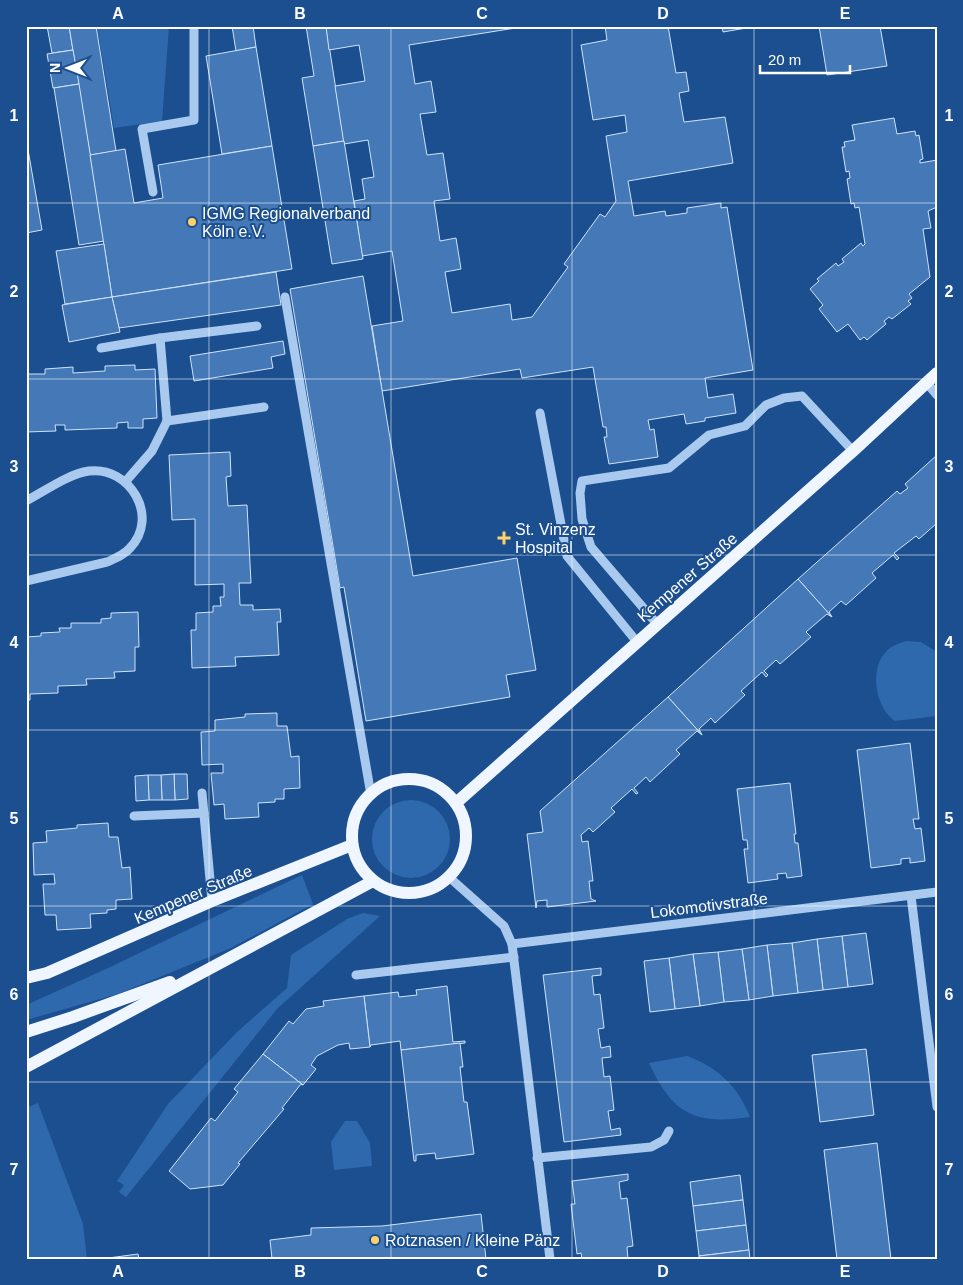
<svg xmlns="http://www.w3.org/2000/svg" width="963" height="1285" font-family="Arial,sans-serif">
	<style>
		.green { fill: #2e69ad }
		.building { fill: #4478b7; stroke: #cfe3fa }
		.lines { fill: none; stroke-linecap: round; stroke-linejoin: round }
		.minor { stroke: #a9c9ee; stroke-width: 9 }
		.major { stroke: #f0f6ff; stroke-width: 12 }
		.grid { fill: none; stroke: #fff; stroke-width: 1; stroke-opacity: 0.55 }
		.poi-dot { fill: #ffd166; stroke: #1b4f8f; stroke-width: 2 }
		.labels { text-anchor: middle; stroke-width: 4; stroke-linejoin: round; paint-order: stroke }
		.poi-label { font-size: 16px; fill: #fff; stroke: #1b4f8f; text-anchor: start }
		.street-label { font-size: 16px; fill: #fff; stroke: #1b4f8f }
		.neatline { fill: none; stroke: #fff; stroke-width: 2 }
		.grid-label { font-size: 16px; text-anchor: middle; font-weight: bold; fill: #fff }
	</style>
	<rect width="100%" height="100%" fill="#1b4f8f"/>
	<g class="green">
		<polygon points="97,26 169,26 162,121 114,128"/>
		<path d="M906,641l15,1 16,10v64l-42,5c-19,-12 -26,-51 -10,-68 5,-7 13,-9 21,-12z"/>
		<circle cx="411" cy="839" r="39"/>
		<polygon points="302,875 313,904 231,948 118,994 26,1020 26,1005 106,969"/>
		<polygon points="363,913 380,916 277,1009 126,1197 119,1192 124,1185 117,1181 168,1104 237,1032 287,988 291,955 347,919"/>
		<path d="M687,1056c31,11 51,31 63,61 -55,8 -77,-2 -101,-54z"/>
		<polygon points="38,1103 83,1224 87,1259 26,1259 26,1108"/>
		<polygon points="345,1121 357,1121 370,1143 372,1166 334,1170 331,1142"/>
	</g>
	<g class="building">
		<polygon points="47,26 69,26 73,50 52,53"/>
		<polygon points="69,26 96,26 116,151 90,155"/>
		<polygon points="232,26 253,26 256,47 236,51"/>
		<polygon points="306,26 326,26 344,141 313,146 302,78 314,76"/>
		<polygon points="326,26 528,26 409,45 415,84 431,81 436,112 420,114 427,155 443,153 450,199 434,201 440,241 456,238 461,269 445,272 452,313 510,304 512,320 532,317 568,267 564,264 600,214 605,217 616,201 606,136 627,132 625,115 593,120 581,45 607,40 605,26 668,26 676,73 686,72 689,91 679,93 684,122 725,117 733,163 628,181 634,216 665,211 666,216 687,213 687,208 721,203 721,208 727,207 753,370 705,378 708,398 733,394 736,413 705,418 705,421 686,424 684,414 648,420 650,430 654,429 658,457 609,464 604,437 607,437 606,427 603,427 593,367 522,378 520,369 382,391 372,326 403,321 392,251 362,256 354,201 365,199 362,179 374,177 368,140 344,144 335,86 365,81 359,45 329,50"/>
		<polygon points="722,26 758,26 723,32"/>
		<polygon points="819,26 880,26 887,66 827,75"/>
		<polygon points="256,47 272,146 222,154 206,56"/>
		<polygon points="73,50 79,84 53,88 47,54"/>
		<polygon points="79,84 104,241 79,245 54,88"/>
		<polygon points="894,118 897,134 915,131 916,136 919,135 923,159 920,160 920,163 937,160 937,207 928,211 931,228 923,229 930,277 909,294 912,298 908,301 911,304 892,319 889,317 884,321 886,324 867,340 864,337 860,340 848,324 837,332 819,309 823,305 810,289 819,281 817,279 836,263 838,266 844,262 842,259 861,243 863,246 865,244 859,207 855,208 854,203 851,204 847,179 850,178 849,171 846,172 842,147 845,147 844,142 855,140 852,125"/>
		<polygon points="26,138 42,230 26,233"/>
		<polygon points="344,141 363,259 332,264 313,146"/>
		<polygon points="272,146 292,269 112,297 90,155 125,149 134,203 163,198 158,165"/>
		<polygon points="104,244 112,297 65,304 56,251"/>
		<polygon points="276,272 281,305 119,328 112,297"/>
		<polygon points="363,276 413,576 517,558 536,670 506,675 510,697 366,721 344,587 340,588 290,289"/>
		<polygon points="112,297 120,332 69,342 62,305"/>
		<polygon points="283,341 285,354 271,357 273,368 194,381 190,356"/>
		<polygon points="135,365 135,370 155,369 157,418 143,419 143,428 128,428 128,422 117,423 117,428 65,430 65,425 55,425 56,431 26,432 26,374 45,374 45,369 73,367 73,373 105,371 105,366"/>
		<polygon points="230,452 231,476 226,477 228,506 247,505 251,583 239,583 240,605 253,605 253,610 280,609 281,622 277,622 279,655 235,657 236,666 192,668 191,630 196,630 196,613 213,612 213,606 221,606 220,597 224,597 224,584 195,585 195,519 172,520 169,455"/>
		<polygon points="937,455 937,523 919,539 916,536 894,553 899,558 897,560 893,555 872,573 876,578 846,605 841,601 829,612 832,617 798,579 897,491 900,494 908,488 905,484"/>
		<polygon points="798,579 832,617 827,614 806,632 811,637 780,664 776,660 764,671 768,675 766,677 762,672 741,691 745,695 715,723 711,718 699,729 702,735 668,697"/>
		<polygon points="138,612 139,647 135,647 135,671 114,672 115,678 86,679 87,685 58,686 58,693 30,694 30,700 26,700 26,637 41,636 41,633 60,632 59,628 71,628 71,623 101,623 101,619 111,618 111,613"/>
		<polygon points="668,697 702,735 697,731 676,750 680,754 650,782 646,777 634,788 638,793 636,794 632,789 611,808 615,812 593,832 589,828 581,835 582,842 588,841 593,881 589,881 591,899 596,901 547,907 547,900 537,901 536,908 527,834 543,832 540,811"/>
		<polygon points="277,713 277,726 287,726 291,757 299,756 300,788 284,789 284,799 275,799 275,802 258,803 259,817 225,819 224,804 214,805 211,773 223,773 223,764 202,765 201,732 215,731 215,720 245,717 245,714"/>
		<polygon points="910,743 919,819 913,819 915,829 921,828 925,861 910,863 910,858 901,859 901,864 871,868 857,750"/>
		<polygon points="174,774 187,774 188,799 175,800"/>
		<polygon points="174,774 175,800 162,800 161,775"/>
		<polygon points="148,775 161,775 162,800 149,800"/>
		<polygon points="148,775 149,800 136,801 135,776"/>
		<polygon points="790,783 796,834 794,834 795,843 798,843 802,876 787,878 786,873 777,874 778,879 748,883 744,849 748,849 747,840 743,840 737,789"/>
		<polygon points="108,823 109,837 118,837 122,868 130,867 132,899 116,900 116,909 107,910 107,913 90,914 91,928 57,930 56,915 45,915 43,884 55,884 54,874 34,875 33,843 47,842 46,831 77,828 77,825"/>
		<polygon points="866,933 873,984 848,987 842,936"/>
		<polygon points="842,936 848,987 823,990 817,939"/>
		<polygon points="817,939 823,990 798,993 792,943"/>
		<polygon points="792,943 798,993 773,996 767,945"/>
		<polygon points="767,945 773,996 749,1000 742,949"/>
		<polygon points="742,949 749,1000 724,1002 718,952"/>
		<polygon points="718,952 724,1002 700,1006 693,954"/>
		<polygon points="693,954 700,1006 675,1009 669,958"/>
		<polygon points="669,958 675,1009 650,1012 644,961"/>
		<polygon points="601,968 601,975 592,976 594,995 600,994 604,1028 598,1029 601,1048 610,1046 611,1057 602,1058 604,1077 610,1076 614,1110 608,1111 611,1130 620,1128 621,1135 564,1142 543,975"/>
		<polygon points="447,986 453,1042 465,1041 465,1043 401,1050 400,1041 371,1045 370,1047 364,996 398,992 399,997 417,995 416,990"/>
		<polygon points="364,996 370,1047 350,1049 349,1043 338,1045 317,1056 311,1065 316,1069 303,1085 263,1054 289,1021 293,1024 306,1009 324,1006 323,1001"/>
		<polygon points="460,1043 463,1067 460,1067 464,1102 467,1102 474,1154 436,1159 435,1153 416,1155 416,1161 414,1161 401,1050"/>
		<polygon points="866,1049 874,1115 820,1122 812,1055"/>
		<polygon points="263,1054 303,1085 301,1084 282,1108 284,1109 238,1163 240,1164 223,1185 190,1189 169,1171 211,1118 215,1121 238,1092 234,1089"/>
		<polygon points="877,1143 891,1259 837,1259 824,1150"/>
		<polygon points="628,1174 628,1180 619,1182 621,1199 627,1198 633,1246 627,1247 628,1259 582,1259 581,1253 577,1254 571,1204 575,1204 572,1181"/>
		<polygon points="740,1175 743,1200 693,1206 690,1182"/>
		<polygon points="743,1200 746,1225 696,1231 693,1206"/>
		<polygon points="481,1214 486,1259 272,1259 270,1240 311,1235 311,1228 382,1226"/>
		<polygon points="746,1225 749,1250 699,1256 696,1231"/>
		<polygon points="749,1250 750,1259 699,1259 699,1256"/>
		<polygon points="138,1254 139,1259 101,1259"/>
	</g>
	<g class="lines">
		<g class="minor">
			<polyline points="153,192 142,129 194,120 194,26"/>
			<polyline points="285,297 371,795"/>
			<polyline points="101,348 160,338"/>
			<polyline points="926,382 937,395"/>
			<polyline points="540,413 567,556 637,642"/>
			<polyline points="167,421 160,338 257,326"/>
			<polyline points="126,481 152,451 167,421 264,407"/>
			<path d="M26,501c19,-10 42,-27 63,-30 41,-5 71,46 41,77 -6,7 -14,10 -23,14l-81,19"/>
			<polyline points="658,625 591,547 582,519 580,493 582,481 669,468 709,435 745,426 766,405 784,398 802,396 853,451"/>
			<polyline points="202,793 212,901"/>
			<polyline points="134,816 204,813"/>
			<polyline points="450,878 504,926 512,944 937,892"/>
			<polyline points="911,896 937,1107"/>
			<polyline points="512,944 550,1259"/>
			<polyline points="356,975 514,957"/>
			<polyline points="537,1158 651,1147 664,1140 669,1131"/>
		</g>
		<g class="major">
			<circle cx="409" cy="836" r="57"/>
			<polyline points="456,803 853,451 937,373"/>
			<polyline points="26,978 47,973 212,901 352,845"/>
			<polyline points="26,1032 73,1017 170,982"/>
			<polyline points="26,1067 373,881"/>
		</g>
	</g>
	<path class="grid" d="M209,26v1233M391,26v1233M572,26v1233M754,26v1233M26,203h911M26,379h911M26,555h911M26,730h911M26,906h911M26,1082h911"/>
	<g class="poi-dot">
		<circle cx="192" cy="222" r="5"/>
		<path d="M501.5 530.5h5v5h5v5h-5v5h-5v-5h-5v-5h5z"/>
		<circle cx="375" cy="1240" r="5"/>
	</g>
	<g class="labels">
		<g class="poi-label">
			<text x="202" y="219">IGMG Regionalverband<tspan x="202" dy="18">Köln e.V.</tspan></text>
			<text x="515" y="535">St. Vinzenz<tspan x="515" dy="18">Hospital</tspan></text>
			<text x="385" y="1246">Rotznasen / Kleine Pänz</text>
		</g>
		<g class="street-label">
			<text transform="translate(687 577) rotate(-41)" y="6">Kempener Straße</text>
			<text transform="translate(193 894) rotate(-23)" y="6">Kempener Straße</text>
			<text transform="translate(709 905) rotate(-7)" y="6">Lokomotivstraße</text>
		</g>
	</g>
	<rect width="963" height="1285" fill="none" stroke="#1b4f8f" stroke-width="55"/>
	<g transform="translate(68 68) rotate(270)" stroke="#1b4f8f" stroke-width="4" paint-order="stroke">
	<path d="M0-4L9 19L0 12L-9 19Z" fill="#ffffff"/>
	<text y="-8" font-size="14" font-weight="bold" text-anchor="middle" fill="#ffffff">N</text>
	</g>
	<path d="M760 65v8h90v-8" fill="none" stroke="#ffffff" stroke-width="2.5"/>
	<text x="768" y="65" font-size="15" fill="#ffffff" stroke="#1b4f8f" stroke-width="4" paint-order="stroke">20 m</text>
	<rect x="28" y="28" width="908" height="1230" class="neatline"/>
	<g class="grid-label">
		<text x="118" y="19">A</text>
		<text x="300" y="19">B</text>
		<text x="482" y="19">C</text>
		<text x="663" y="19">D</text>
		<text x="845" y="19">E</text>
		<text x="14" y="121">1</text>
		<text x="949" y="121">1</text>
		<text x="14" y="297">2</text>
		<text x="949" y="297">2</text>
		<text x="14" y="472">3</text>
		<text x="949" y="472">3</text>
		<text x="14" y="648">4</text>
		<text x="949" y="648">4</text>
		<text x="14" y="824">5</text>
		<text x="949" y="824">5</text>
		<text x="14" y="1000">6</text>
		<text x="949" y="1000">6</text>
		<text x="14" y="1175">7</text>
		<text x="949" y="1175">7</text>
		<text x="118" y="1277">A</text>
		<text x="300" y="1277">B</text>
		<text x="482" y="1277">C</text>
		<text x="663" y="1277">D</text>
		<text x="845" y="1277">E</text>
	</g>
</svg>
